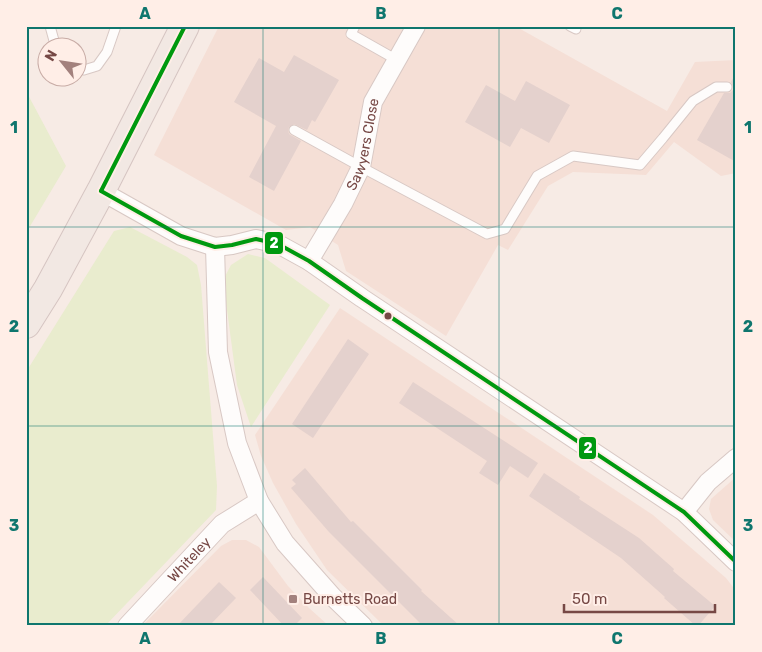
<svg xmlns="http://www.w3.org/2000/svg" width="762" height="652" font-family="Rubik,sans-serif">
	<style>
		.residential { fill: #f5dfd6 }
		.green { fill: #e9ecce }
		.building { fill: #e4d1cd }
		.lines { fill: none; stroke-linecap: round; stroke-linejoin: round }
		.service-casing { stroke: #d8c8c4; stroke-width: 11 }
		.minor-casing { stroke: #d8c8c4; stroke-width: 20 }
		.primary-casing { stroke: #d6c5c2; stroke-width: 30 }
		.service { stroke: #fefcfb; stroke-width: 9 }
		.minor { stroke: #fefcfb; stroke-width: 18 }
		.primary { stroke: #f2e8e3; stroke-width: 28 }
		.bus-1-casing { stroke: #ffeee7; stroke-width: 8 }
		.bus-1 { stroke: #00990f; stroke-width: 4 }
		.grid { fill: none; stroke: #0f766e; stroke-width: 1; stroke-opacity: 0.55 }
		.bus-dot { fill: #764845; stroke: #ffeee7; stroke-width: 2 }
		.poi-dot { fill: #a3817d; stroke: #ffeee7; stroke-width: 2 }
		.labels { text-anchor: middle; stroke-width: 4; stroke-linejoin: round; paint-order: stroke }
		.street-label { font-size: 14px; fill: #764845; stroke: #ffeee7 }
		.poi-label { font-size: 14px; fill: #764845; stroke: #ffeee7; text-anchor: start }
		.line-badge { stroke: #ffeee7; stroke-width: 2 }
		.badge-label { font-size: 14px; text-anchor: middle; font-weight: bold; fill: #fff }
		.neatline { fill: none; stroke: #0f766e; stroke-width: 2 }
		.grid-label { font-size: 16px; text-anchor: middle; font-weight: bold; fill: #0f766e }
	</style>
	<rect width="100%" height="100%" fill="#f7ebe5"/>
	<g class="residential">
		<polygon points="219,26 515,26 667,111 695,62 736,60 736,173 721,176 674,142 646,175 573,172 548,186 508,250 498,245 446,336 346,271 338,245 310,227 286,230 154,155"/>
		<polygon points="340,308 653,515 726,578 736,591 736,626 384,626 327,570 296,524 273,483 261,456 255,435"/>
		<polygon points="736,477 736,542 713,520 709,509 711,499"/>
		<polygon points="232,540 246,540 259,547 288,586 309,608 329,626 142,626 221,546"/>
	</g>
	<g class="green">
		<polygon points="26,91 66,166 26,233"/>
		<polygon points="130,227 187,257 197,265 201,285 217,486 216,510 105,626 26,626 26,372 114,231"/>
		<polygon points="248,254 265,258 330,305 251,427 237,385 223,280 231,265"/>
	</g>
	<g class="building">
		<polygon points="294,55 339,80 315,122 312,120 307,130 294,124 289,127 288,130 289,134 301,141 274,191 249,177 276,126 234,102 259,58 284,72"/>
		<polygon points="736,73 736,162 697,140 724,93 730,93 733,90 733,87 731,82"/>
		<polygon points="526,81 570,105 549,143 521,128 510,147 465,122 486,85 515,101"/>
		<polygon points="348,339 369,354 313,438 292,424"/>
		<polygon points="413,382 538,463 528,478 510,466 498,485 479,473 487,461 399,403"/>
		<polygon points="305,468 351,522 353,521 422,590 421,591 460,626 423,626 329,532 291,488 296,484 292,480"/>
		<polygon points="544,473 580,497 579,499 639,538 674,569 673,571 715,606 698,626 696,626 664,598 665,597 621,558 529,496"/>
		<polygon points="263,577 302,618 294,626 284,626 250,590"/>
		<polygon points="219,582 236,598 209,626 177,626"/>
	</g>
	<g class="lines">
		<defs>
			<g id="service">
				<polyline points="50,26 56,48"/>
				<polyline points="355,26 351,34 397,60"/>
				<polyline points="570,26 576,29"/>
				<polyline points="78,68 84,70 97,66 107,52 116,26"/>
				<polyline points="294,130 361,167 487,234 505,229 537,176 573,156 640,165 663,138 693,101 716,87 727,87"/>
			</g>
			<g id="minor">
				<polyline points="101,191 181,236 215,247 232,245 256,239 278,244 309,261 362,298 684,512 736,562"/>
				<polyline points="215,247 218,352 237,443 259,501 285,543 332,596 363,626"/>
				<path id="s1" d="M309,261l34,-57 18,-37 12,-65 43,-76"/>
				<polyline points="684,512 708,482 736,458"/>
				<path id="s2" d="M127,626l95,-102 37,-23"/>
			</g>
			<polyline id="primary" points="26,324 48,289 101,191 185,26"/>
		</defs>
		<use href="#service" class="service-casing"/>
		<use href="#minor" class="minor-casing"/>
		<use href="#primary" class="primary-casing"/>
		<use href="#service" class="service"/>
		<use href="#minor" class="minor"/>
		<use href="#primary" class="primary"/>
		<defs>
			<g id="bus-1">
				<polyline points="101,191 181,236 215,247 232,245 256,239 278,244 309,261 362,298 684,512 736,562"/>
				<polyline points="101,191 185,26"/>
			</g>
		</defs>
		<use href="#bus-1" class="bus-1-casing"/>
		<use href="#bus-1" class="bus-1"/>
	</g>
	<path class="grid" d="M263,26v600M499,26v600M26,227h710M26,426h710"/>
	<circle class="bus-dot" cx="388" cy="316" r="4.5"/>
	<rect class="poi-dot" x="288" y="594" width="10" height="10" rx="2.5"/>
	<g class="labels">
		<g class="street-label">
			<text dy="5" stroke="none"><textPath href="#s1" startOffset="130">Sawyers Close</textPath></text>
			<text dy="5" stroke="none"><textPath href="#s2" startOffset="91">Whiteley</textPath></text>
		</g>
		<g class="poi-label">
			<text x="303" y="604">Burnetts Road</text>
		</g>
	</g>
	<g class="line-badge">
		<rect x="264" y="231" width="20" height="24" rx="5" fill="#00990f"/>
		<rect x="578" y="436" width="19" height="24" rx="5" fill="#00990f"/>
	</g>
	<g class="badge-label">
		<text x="274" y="248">2</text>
		<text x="588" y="453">2</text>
	</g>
	<rect width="762" height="652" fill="none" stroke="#ffeee7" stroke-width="55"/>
	<g transform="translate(62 62) rotate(300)"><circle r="24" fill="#ffeee7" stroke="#c8aca6"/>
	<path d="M0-4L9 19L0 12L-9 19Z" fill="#a3817d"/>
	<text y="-8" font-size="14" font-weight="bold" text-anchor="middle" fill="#764845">N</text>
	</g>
	<path d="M564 604v8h151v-8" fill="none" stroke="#764845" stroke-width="2.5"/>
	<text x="572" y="604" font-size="15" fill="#764845" stroke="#ffeee7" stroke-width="4" paint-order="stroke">50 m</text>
	<rect x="28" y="28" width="706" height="596" class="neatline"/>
	<g class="grid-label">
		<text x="145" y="19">A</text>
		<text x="381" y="19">B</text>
		<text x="617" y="19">C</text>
		<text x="14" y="133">1</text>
		<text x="748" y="133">1</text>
		<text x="14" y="332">2</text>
		<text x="748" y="332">2</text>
		<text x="14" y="531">3</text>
		<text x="748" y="531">3</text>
		<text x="145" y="644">A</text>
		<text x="381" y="644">B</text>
		<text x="617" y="644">C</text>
	</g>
</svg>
